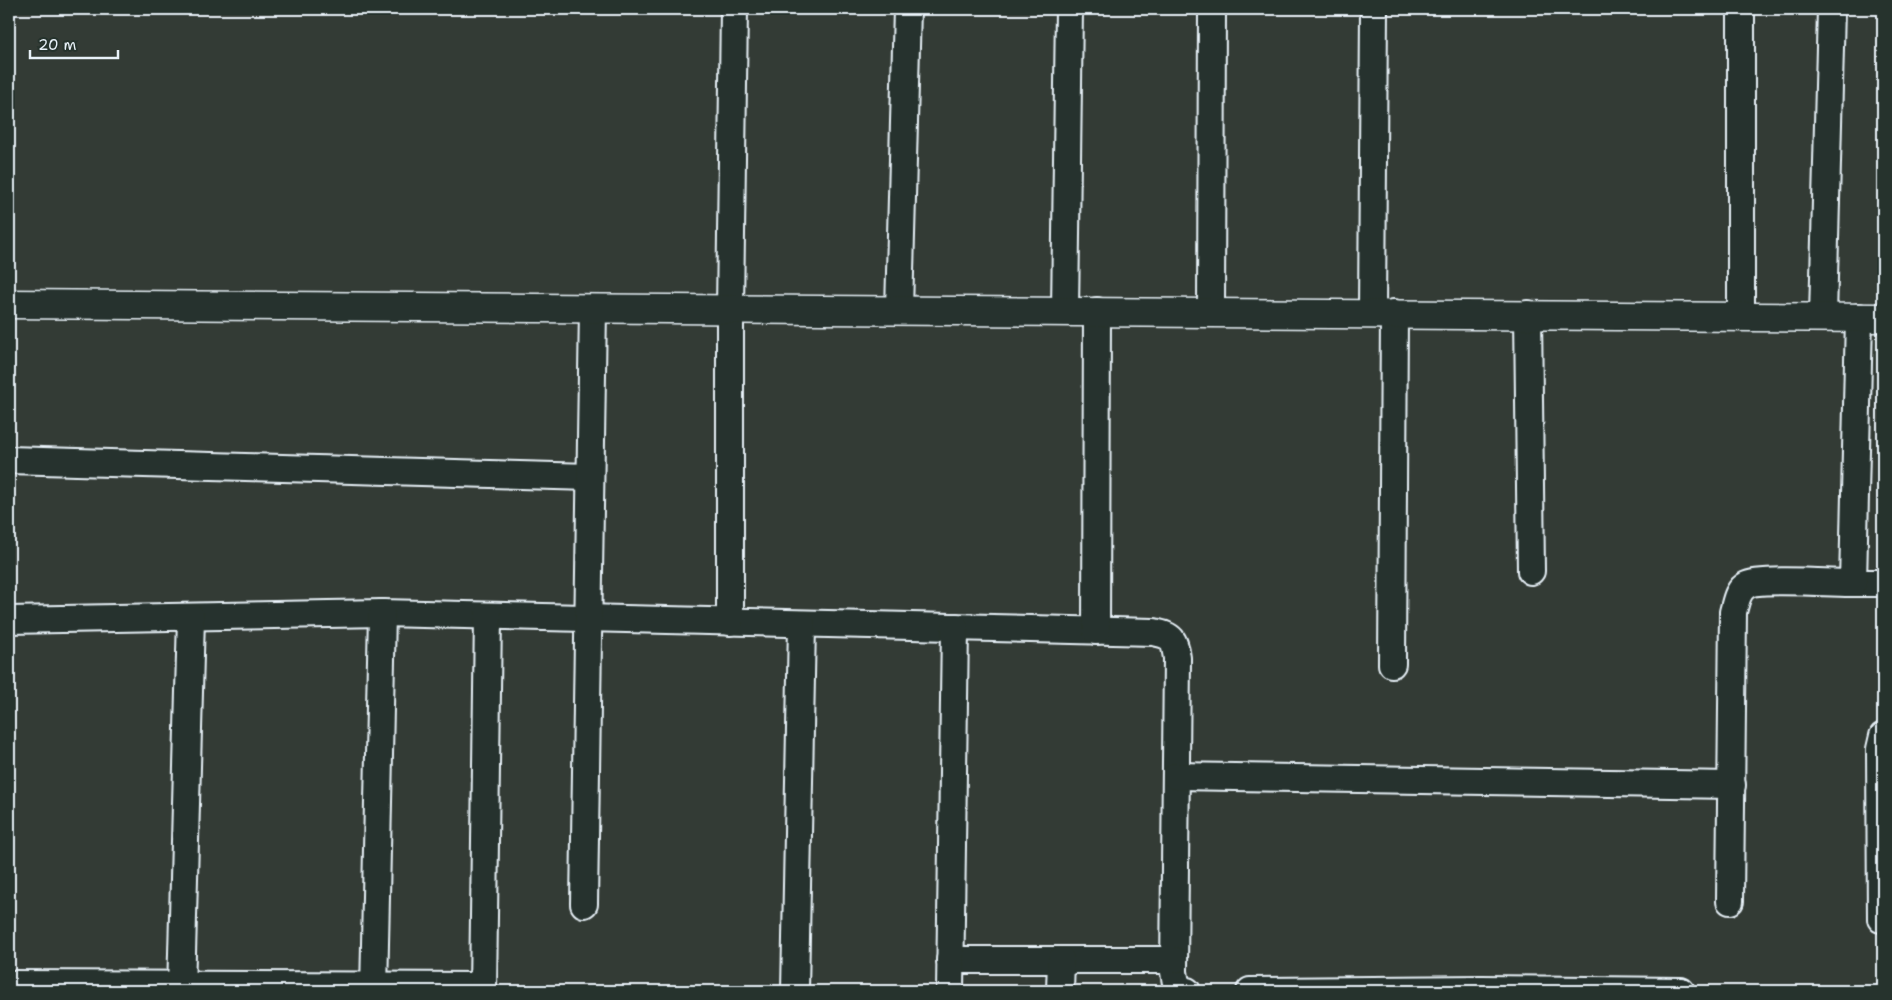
<svg xmlns="http://www.w3.org/2000/svg" width="1892" height="1000" font-family="'Shantell Sans',sans-serif">
	<style>
		.lines { fill: none; stroke-linecap: round; stroke-linejoin: round }
		.minor-casing { stroke: #e8f1f8; stroke-width: 30 }
		.tertiary-casing { stroke: #e8f1f8; stroke-width: 31 }
		.minor { stroke: #26332d; stroke-width: 26 }
		.tertiary { stroke: #26332d; stroke-width: 28 }
	</style>
	<rect width="100%" height="100%" fill="#333b35"/>
	<filter id="ink" filterUnits="userSpaceOnUse"><feTurbulence type="fractalNoise" baseFrequency=".02" numOctaves="2"/><feDisplacementMap in="SourceGraphic" scale="10" xChannelSelector="R" yChannelSelector="G"/><feConvolveMatrix kernelMatrix="1 2 1 2 8 2 1 2 1" color-interpolation-filters="sRGB"/></filter>
	<g filter="url(#ink)">
		<g class="lines">
			<defs>
				<g id="minor">
					<polyline points="1741,9 1741,316"/>
					<polyline points="899,310 907,9"/>
					<polyline points="1065,311 1069,9"/>
					<polyline points="1211,312 1212,9"/>
					<polyline points="1372,313 1374,9"/>
					<polyline points="1528,314 1531,571"/>
					<polyline points="1823,316 1831,9"/>
					<polyline points="9,460 590,477"/>
					<polyline points="1853,583 1883,583"/>
					<path d="M9,620l373,-7 772,19c19,4 20,7 23,26l-3,314 2,11 6,7 5,1"/>
					<polyline points="730,622 730,309 734,9"/>
					<polyline points="1096,631 1097,311"/>
					<polyline points="1392,664 1394,313"/>
					<polyline points="1176,776 1732,785"/>
					<path d="M1730,901l3,-289c3,-10 4,-22 14,-27 12,-7 87,-2 106,-2l6,-266"/>
					<polyline points="584,904 593,308"/>
					<polyline points="1881,919 1880,749 1883,736"/>
					<polyline points="950,960 1174,960"/>
					<polyline points="9,984 483,986"/>
					<polyline points="181,991 191,617"/>
					<polyline points="374,991 382,613"/>
					<polyline points="483,991 488,616"/>
					<polyline points="795,991 802,624"/>
					<polyline points="950,991 955,627"/>
					<polyline points="1060,991 1061,960"/>
					<polyline points="1250,991 1482,989 1681,991"/>
				</g>
				<polyline id="tertiary" points="9,304 1883,318"/>
			</defs>
			<use href="#minor" class="minor-casing"/>
			<use href="#tertiary" class="tertiary-casing"/>
			<use href="#minor" class="minor"/>
			<use href="#tertiary" class="tertiary"/>
		</g>
	</g>
	<rect width="1892" height="1000" fill="none" stroke="#26332d" stroke-width="30"/>
	<rect x="15" y="15" width="1862" height="970" fill="none" stroke="#e8f1f8" stroke-width="2" filter="url(#ink)"/>
	<path d="M30 50v8h88v-8" fill="none" stroke="#e8f1f8" stroke-width="2.5"/>
	<text x="38" y="50" font-size="15" fill="#e8f1f8" stroke="#26332d" stroke-width="4" paint-order="stroke">20 m</text>
</svg>
